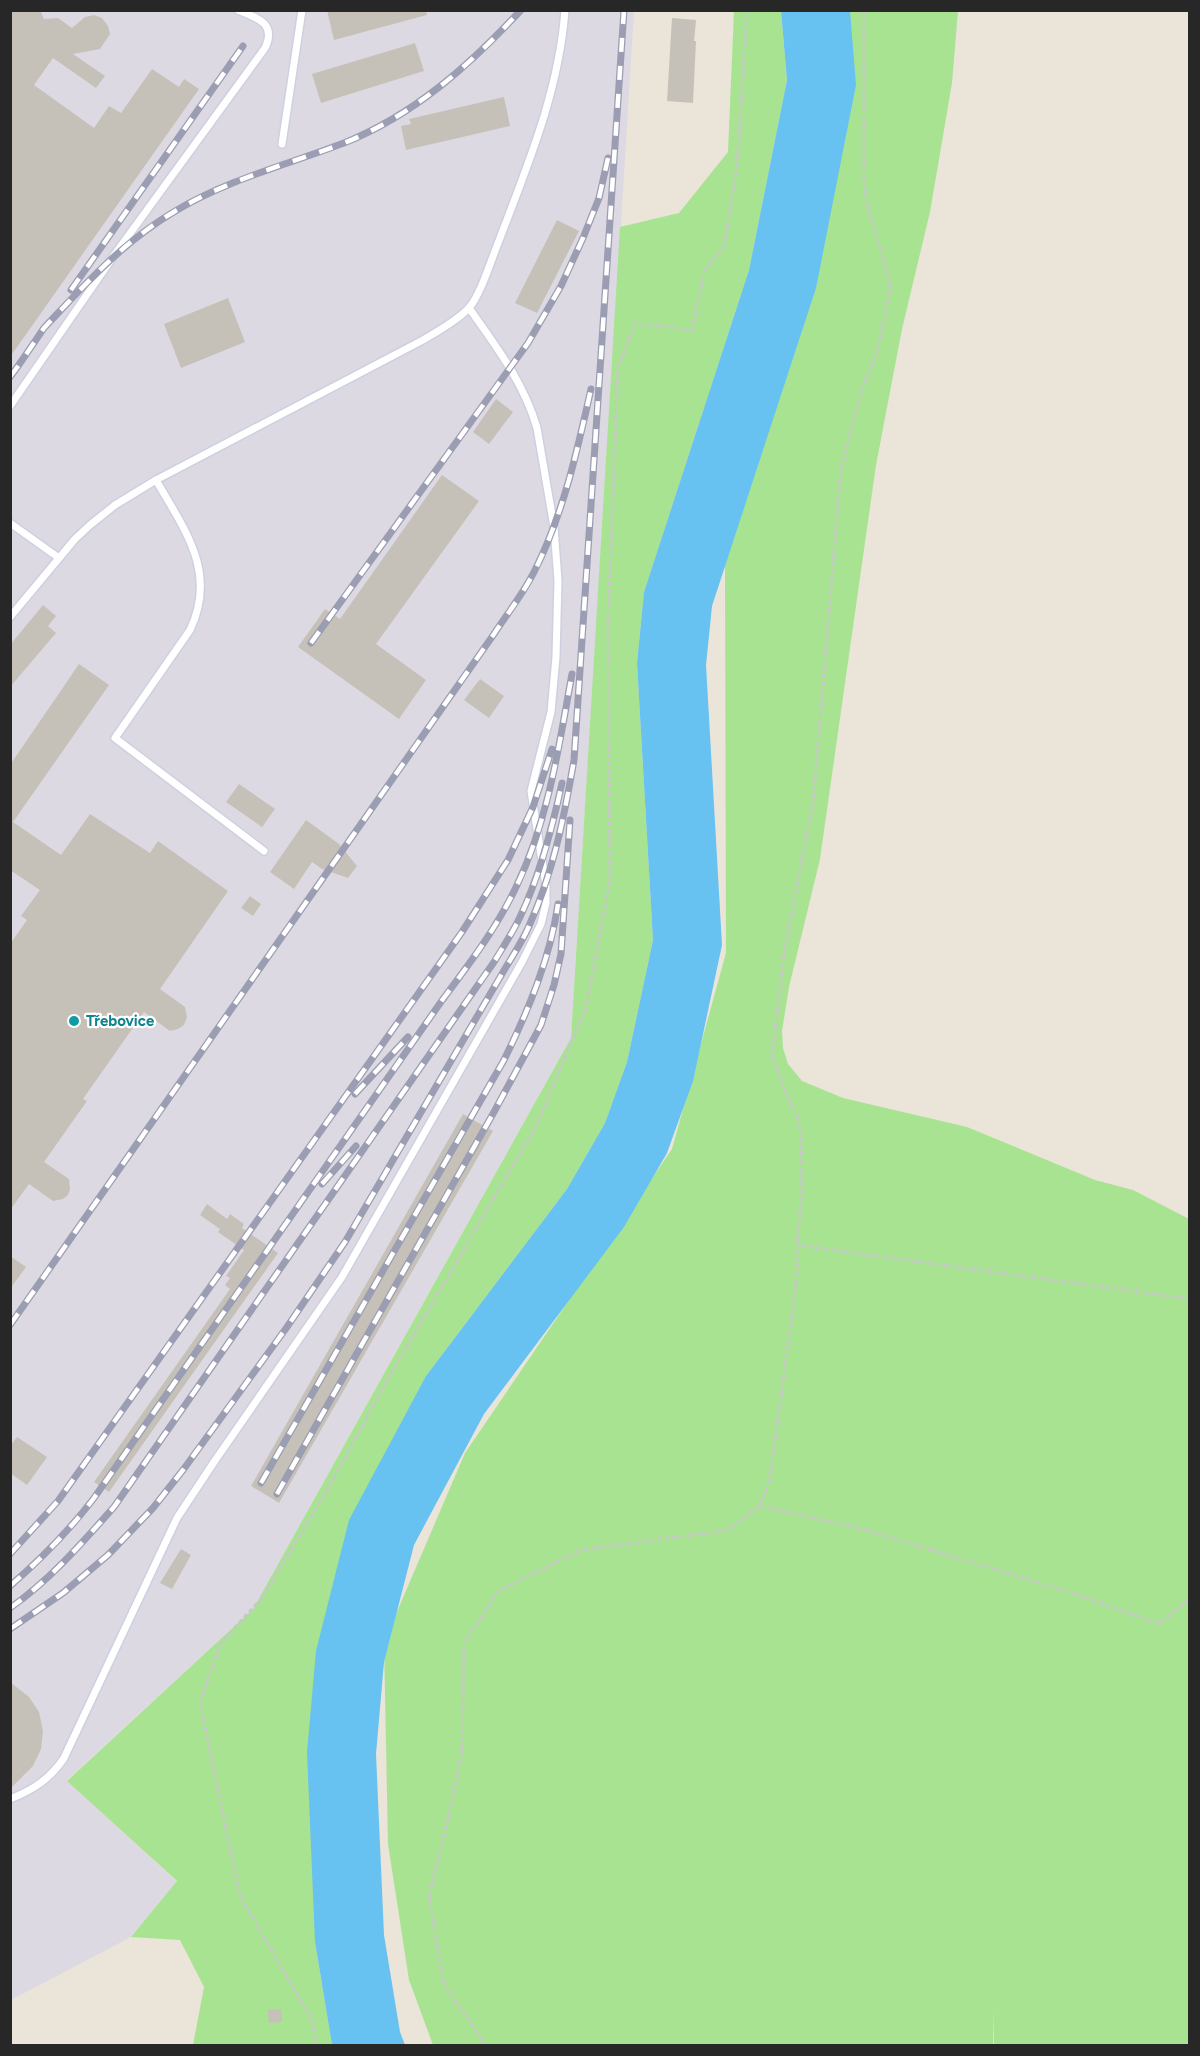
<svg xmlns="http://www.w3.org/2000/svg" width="1200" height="2056" font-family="Figtree,sans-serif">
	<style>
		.industrial { fill: #ddd9e2 }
		.green { fill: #a8e392 }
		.water { fill: #67c1f1 }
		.building { fill: #c6c1b8 }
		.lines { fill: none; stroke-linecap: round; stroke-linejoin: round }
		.service-casing { stroke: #cdd0e1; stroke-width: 10 }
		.path { stroke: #c7c7c7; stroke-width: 3; stroke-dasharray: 4.5 3; stroke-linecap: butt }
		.service { stroke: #fff; stroke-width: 7 }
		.rail-casing { stroke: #9b9db2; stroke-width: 7 }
		.rail { stroke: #fff; stroke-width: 4.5; stroke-dasharray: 14; stroke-linecap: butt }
		.culture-dot { fill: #0f9aa8; stroke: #fff; stroke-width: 2 }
		.labels { text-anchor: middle; stroke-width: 4.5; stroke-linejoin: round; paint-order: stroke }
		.culture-label { font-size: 15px; font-weight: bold; fill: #0d838f; stroke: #fff; text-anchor: start }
	</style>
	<rect width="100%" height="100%" fill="#ebe4d8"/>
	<polygon class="industrial" points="11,11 634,11 571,1038 253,1609 67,1780 177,1882 131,1937 11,2000"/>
	<g class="green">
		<polygon points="734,11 781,11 787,80 749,270 644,592 637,663 653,940 627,1062 605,1123 567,1189 426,1376 315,1942 332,2045 193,2045 204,1987 180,1940 131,1937 177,1881 67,1781 253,1609 571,1038 620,227 679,213 728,152"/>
		<polygon points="840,11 958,11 952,83 930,212 902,329 876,465 820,859 789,987 782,1031 783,1048 788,1064 802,1081 843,1098 967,1127 1095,1180 1133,1190 1189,1219 1189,2045 994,2045 993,2010 993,2045 433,2045 409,1980 388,1844 384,1642 465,1453 672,1149 726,953 725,567 728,520"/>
	</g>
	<polygon class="water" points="781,11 850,11 856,85 816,288 712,606 706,665 722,945 693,1081 667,1153 624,1227 484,1414 414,1545 384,1662 376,1754 384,1935 400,2032 405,2045 332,2045 315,1942 307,1752 316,1651 349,1520 426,1376 567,1189 605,1123 627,1062 653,940 637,663 644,592 749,270 787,80"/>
	<g class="building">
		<polygon points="10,10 40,10 44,19 58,18 72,28 85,17 94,15 102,18 108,26 110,34 100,49 73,54 105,76 96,88 53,58 34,85 94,128 109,106 121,113 152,69 179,87 184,79 199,89 10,357"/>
		<polygon points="327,10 426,10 427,15 334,40"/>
		<polygon points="672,18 696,20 694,41 696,41 693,103 667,101"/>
		<polygon points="415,43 424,71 321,103 312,74"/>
		<polygon points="504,97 510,126 406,150 401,126 411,124 409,119"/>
		<polygon points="557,220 579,231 537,313 515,303"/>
		<polygon points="228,298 245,342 181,368 164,324"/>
		<polygon points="496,399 513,412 489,444 473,432"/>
		<polygon points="442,475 479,501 376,644 426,680 399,719 298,647 325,609 340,619"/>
		<polygon points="43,605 56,616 48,626 56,633 10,687 10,645"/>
		<polygon points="79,664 109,685 13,822 61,855 90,814 150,853 158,841 228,891 160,989 185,1007 187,1017 184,1025 178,1029 170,1031 144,1012 83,1099 87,1101 44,1162 69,1179 70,1189 68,1195 63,1199 53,1201 29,1184 10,1210 10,944 27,920 21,916 40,890 10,870 10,765"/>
		<polygon points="480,679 504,696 489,718 464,700"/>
		<polygon points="239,784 275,809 262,827 226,802"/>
		<polygon points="306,820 339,844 357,866 348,878 322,869 312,862 294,889 270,872"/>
		<polygon points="250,896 261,904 253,916 241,908"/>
		<polygon points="463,1114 493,1131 279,1503 251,1486"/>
		<polygon points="207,1204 227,1219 230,1214 244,1224 242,1228 278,1253 109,1492 94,1482 230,1289 225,1285 230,1278 226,1276 244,1250 218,1232 220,1229 200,1215"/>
		<polygon points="10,1256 26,1267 10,1289"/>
		<polygon points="17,1437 47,1457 27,1485 10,1473 10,1446"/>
		<polygon points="181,1549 191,1555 172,1589 160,1583"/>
		<polygon points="10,1682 29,1697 39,1712 43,1731 41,1749 33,1766 10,1789"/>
		<polygon points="281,2009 282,2022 269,2023 268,2010"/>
	</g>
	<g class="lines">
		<defs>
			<g id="service">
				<polyline points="282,144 302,10"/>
				<path d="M10,406l105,-152 150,-206c12,-25 -8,-30 -27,-38"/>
				<path d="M156,480c28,49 62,92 34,150l-75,108 149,113"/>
				<polyline points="10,523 59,558"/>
				<path d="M10,617l65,-78 15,-14 25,-20 41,-25 267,-140c15,-9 32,-18 45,-31 13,-14 24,-52 32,-71 28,-74 59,-147 65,-228"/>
				<path d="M10,1799c23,-9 40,-20 54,-41l113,-240 37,-56 128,-185 180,-315 19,-38 5,-21v-17l-15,-95 20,-79 5,-55 2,-76 -4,-54 -17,-99c-13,-45 -41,-82 -68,-120"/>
			</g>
		</defs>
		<use href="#service" class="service-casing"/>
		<g class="path">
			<polyline points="864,10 864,179 867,204 887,272 890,291 877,352 861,392 841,468 813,803 784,954 772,1056 786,1093 797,1116 801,1133 802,1190 797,1245 1190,1299"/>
			<polyline points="760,1506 859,1528 1076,1594 1159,1624 1190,1598"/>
			<polyline points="317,2046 311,2018 240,1896 200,1703 220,1644 261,1599 322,1499 388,1379 535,1128 586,1008 610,880 608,625 618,367 635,324 673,327 692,331 704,271 724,247 737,168 747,10"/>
			<polyline points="486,2046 444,1984 429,1897 449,1814 462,1750 464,1642 500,1590 581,1550 728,1530 760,1506 770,1479 797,1275 797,1245"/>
		</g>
		<use href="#service" class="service"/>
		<defs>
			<g id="rail">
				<polyline points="71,290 243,46"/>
				<path d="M10,377c12,-16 23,-33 34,-49 10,-11 21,-22 31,-33 31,-32 59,-59 97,-82 54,-33 114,-48 172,-70 70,-28 126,-78 177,-133"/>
				<polyline points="311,643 528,343 561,286 583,238 599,198 608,158"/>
				<polyline points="355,1094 408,1037"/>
				<polyline points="322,1184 356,1146"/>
				<path d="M10,1325l484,-691c13,-20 29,-40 40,-62 29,-57 43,-120 57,-183"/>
				<path d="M261,1483l243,-423c24,-49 46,-101 54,-156"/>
				<polyline points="277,1494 494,1112 541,1025 554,985 561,954 570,820"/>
				<polyline points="10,1554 58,1501 462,932 508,860 533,807 552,749"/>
				<path d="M10,1586c31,-27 59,-55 84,-88l349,-499c27,-36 55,-73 74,-114 32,-67 42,-140 55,-211"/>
				<path d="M10,1608c40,-28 72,-65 104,-101l380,-545c9,-15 19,-30 26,-45 20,-42 32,-88 42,-134"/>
				<path d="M10,1629l53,-36 45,-38 45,-47 30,-38 104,-143 58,-85 161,-275c8,-13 17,-27 23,-41 24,-53 35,-108 45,-166l50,-750"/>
			</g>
		</defs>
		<use href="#rail" class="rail-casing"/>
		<use href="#rail" class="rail"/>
	</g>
	<circle class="culture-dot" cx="74" cy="1021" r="6"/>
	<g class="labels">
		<g class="culture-label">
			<text x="86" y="1026">Třebovice</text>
		</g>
	</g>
	<rect width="1200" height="2056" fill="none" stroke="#272727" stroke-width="24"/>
</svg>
